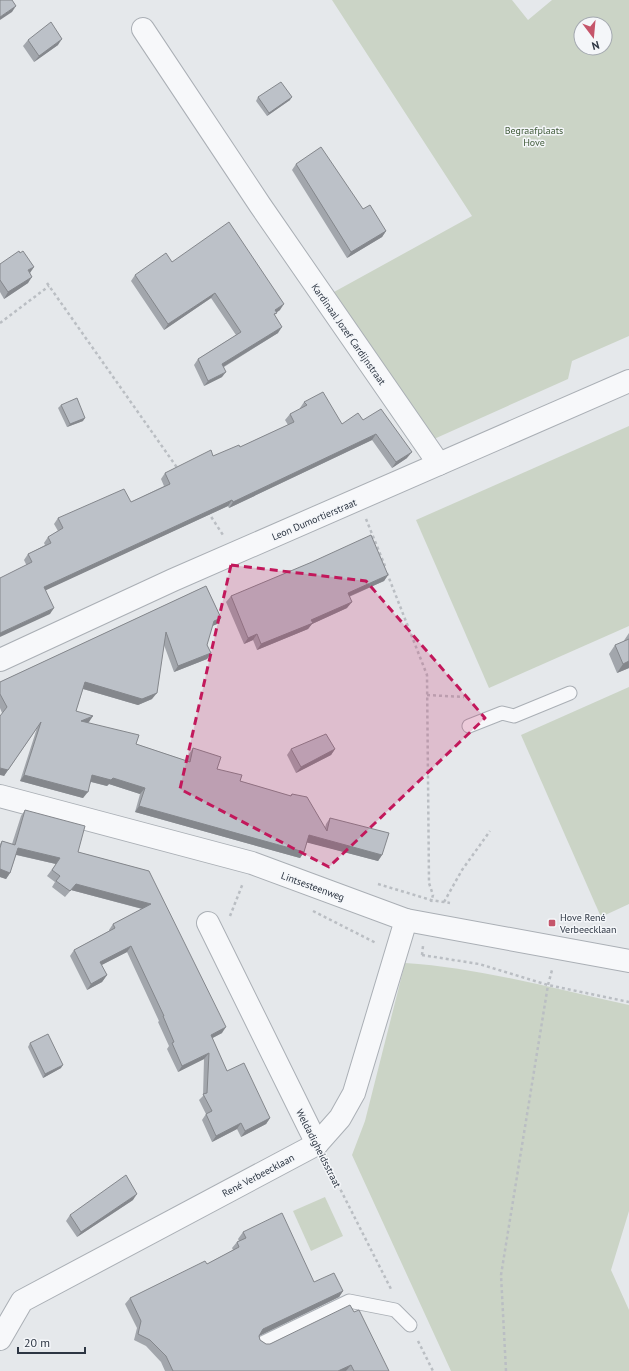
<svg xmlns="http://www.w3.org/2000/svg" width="629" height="1371" font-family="'PT Sans',sans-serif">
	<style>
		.green { fill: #cbd4c6; fill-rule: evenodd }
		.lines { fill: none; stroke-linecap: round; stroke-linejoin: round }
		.service-casing { stroke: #aaafb5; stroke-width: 15 }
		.minor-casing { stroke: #aaafb5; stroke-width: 24 }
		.tertiary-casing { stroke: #aaafb5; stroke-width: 24 }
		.path { stroke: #babec3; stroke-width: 2.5; stroke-dasharray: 3 3; stroke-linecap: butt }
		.service { stroke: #f7f8fa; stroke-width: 13 }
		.minor { stroke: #f7f8fa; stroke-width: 22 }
		.tertiary { stroke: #f7f8fa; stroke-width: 22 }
		.wall { fill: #a2a6ac }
		.shaded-wall { fill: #84878c }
		.building { fill: #bcc1c8; stroke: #84878c }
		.marked { fill: #c2185b; fill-opacity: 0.2; stroke: #c2185b; stroke-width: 3; stroke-dasharray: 8 5; stroke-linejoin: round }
		.poi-dot { fill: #c5556a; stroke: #f4f6f9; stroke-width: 1.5 }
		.labels { text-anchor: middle; stroke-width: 3; stroke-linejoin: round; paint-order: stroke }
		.park-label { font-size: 10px; fill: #435d3c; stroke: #f4f6f9 }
		.street-label { font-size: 10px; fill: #2d3643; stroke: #f4f6f9 }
		.poi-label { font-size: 10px; fill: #2d3643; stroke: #f4f6f9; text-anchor: start }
	</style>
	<rect width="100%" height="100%" fill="#e5e8eb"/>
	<g class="green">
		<path d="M332,0h180l16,20 24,-20h77v336l-57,25 -4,18 -134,60 -100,-147 138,-76zM581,24h24v24h-24z"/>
		<polygon points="629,426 629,626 489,688 416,520"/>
		<polygon points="629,687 629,904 601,917 521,735"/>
		<path d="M405,963c76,5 150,26 224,42v206l-18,59 18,40v61h-178l-99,-216 13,-34z"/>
		<polygon points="325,1197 343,1236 311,1251 293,1211"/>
	</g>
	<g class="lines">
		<defs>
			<g id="service">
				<polyline points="469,726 502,713 514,716 570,693"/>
				<polyline points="262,1343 349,1301 395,1310 410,1325"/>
			</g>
			<g id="minor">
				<polyline points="143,29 260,205 439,464"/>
				<polyline points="0,660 173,580 629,381"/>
				<polyline points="208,923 317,1144"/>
				<polyline points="0,1339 22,1301 317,1144 340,1118 354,1093 406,920"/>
			</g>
			<polyline id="tertiary" points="0,796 252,863 406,920 629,961"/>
		</defs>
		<use href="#service" class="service-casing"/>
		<use href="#minor" class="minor-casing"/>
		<use href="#tertiary" class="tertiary-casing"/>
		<g class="path">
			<polyline points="47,283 178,469"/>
			<polyline points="0,323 49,286"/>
			<polyline points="208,512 223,535"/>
			<polyline points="366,519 385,566"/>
			<polyline points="387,573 427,675 429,883 433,895 431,902"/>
			<polyline points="427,695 464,697"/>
			<polyline points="378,884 431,900 450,903"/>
			<polyline points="444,902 462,870 490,831"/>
			<polyline points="313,911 376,943"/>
			<polyline points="230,916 243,883"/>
			<polyline points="422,955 423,946"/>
			<polyline points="422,955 479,964 548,985 629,1002"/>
			<polyline points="327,1163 392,1291"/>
			<polyline points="418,1341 433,1371"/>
			<polyline points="506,1371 501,1275 548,985 552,970"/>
		</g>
		<use href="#service" class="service"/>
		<use href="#minor" class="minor"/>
		<use href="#tertiary" class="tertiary"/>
	</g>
	<g class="wall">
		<polygon points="28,40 58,45 34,62 23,46"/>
		<polygon points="258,97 290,100 267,116 256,101"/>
		<polygon points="296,164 363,209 386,231 382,237 347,258 292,170"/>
		<polygon points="172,262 280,310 276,313 275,315 278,333 224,367 222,377 204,386 194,365 198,359 236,335 211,298 164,330 131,281 135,275"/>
		<polygon points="0,264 30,273 28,283 4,299 0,292"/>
		<polygon points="304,402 342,424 363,420 407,458 392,468 372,440 229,508 228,506 45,590 50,614 24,560 28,554 45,545 44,543 48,537 58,531 54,524 58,518 131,502 164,486 161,479 165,473 240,447 288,425 285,420 290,414 301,409 300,408"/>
		<polygon points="61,405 83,421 67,427 58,408"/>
		<polygon points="388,575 384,581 349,597 347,608 312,624 308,629 257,650 253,640 244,644 226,602 231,596"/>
		<polygon points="206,586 221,618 217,624 212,626 207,645 211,653 207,659 174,672 164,645 152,699 138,705 83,689 76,711 89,722 88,723 136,744 187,761 189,754 193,748 217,769 240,781 290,796 292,794 325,828 326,824 330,818 382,855 378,861 307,842 304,852 300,858 135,812 140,794 109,784 107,786 91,782 83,798 20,781 37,728 4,776 2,713 0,708 0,682"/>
		<polygon points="629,633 629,668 617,673 609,654 615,645 623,642"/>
		<polygon points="291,749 335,749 331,755 296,773 287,755"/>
		<polygon points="25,810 78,852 149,871 222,1033 212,1038 227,1071 270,1118 266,1124 241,1137 237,1129 212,1142 202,1120 206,1114 199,1100 203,1096 204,1059 178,1072 167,1049 169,1046 158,1022 159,1021 127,952 101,965 107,975 102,982 87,990 70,956 74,950 109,931 109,930 113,924 142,909 71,890 65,897 52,887 55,882 47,876 56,864 16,855 10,873 6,879 0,877 0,844 2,841 12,844 21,816"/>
		<polygon points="30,1043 61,1068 43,1078 28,1047"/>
		<polygon points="133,1200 77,1237 66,1221 70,1215"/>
		<polygon points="243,1232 314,1282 343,1291 339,1297 259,1336 260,1340 266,1344 270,1344 354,1312 389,1371 165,1371 161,1362 146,1346 134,1340 137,1328 125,1304 130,1298 207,1264 233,1250 232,1248 237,1242 239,1241 238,1239"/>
	</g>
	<g class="shaded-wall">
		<polygon points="16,6 12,12 0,20 0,17"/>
		<polygon points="62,39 58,45 34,62 39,56"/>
		<polygon points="292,97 290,100 267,116 269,113"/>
		<polygon points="386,231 382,237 347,258 351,252"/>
		<polygon points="34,267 30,273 28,270"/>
		<polygon points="32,277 28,283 4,299 8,292"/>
		<polygon points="215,293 211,298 164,330 168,324"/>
		<polygon points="284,304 280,310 271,316 275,310"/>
		<polygon points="282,327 278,333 218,370 222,364"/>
		<polygon points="226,372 222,377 204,386 208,381"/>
		<polygon points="85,418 83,421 67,427 70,424"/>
		<polygon points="376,434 372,440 229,508 233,502"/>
		<polygon points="412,452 407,458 392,468 396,462"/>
		<polygon points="232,500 228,506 40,593 44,587"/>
		<polygon points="388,575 384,581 343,599 348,593"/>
		<polygon points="352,602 347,608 312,624 308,629 257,650 261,644 311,620"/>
		<polygon points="54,608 50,614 0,637 0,633"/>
		<polygon points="221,618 217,624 210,627 214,621"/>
		<polygon points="257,634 253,640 244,644 248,638"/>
		<polygon points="211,653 207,659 174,672 178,666"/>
		<polygon points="629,661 629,668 617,673 623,664"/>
		<polygon points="85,682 157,693 152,699 138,705 80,688"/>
		<polygon points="93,716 89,722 76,727 81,721"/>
		<polygon points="335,749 331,755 296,773 301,767"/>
		<polygon points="0,768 8,770 4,776 0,775"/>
		<polygon points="24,775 88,792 83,798 20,781"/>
		<polygon points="92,775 113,778 145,788 140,794 109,784 107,786 88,781"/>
		<polygon points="139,806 304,852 300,858 135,812"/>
		<polygon points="309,835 382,855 378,861 305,842"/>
		<polygon points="18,848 60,858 56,864 13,854"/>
		<polygon points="0,869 10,873 6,879 0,877"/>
		<polygon points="76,884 151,904 147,910 71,890 65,897"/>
		<polygon points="131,946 127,952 96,968 100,962"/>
		<polygon points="107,975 102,982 87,990 91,984"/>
		<polygon points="226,1027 222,1033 207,1041 211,1035"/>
		<polygon points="209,1053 204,1059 178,1072 182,1066"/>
		<polygon points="63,1065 61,1068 43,1078 45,1074"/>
		<polygon points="270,1118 266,1124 241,1137 245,1131"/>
		<polygon points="241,1123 237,1129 212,1142 216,1136"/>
		<polygon points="137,1194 133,1200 77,1237 81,1232"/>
		<polygon points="343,1291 339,1297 259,1336 263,1329"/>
		<polygon points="351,1365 346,1371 338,1371"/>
	</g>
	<g class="building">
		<polygon points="0,0 12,0 16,6 0,17"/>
		<polygon points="51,22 62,39 39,56 28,40"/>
		<polygon points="281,82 292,97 269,113 258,97"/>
		<polygon points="321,147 363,209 370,205 386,231 351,252 296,164"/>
		<polygon points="229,222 284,304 275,310 277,313 274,314 282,327 222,364 226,372 208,381 198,359 241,332 215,293 168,324 135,275 166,253 172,262"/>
		<polygon points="19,251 20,253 23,251 34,267 28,270 32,277 8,292 0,280 0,264"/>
		<polygon points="323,392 342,424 358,413 363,420 381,409 412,452 396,462 376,434 233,502 232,500 44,587 54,608 0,633 0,578 32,562 28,554 51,543 48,537 63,528 58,518 124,489 131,502 170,484 165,473 211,450 213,456 239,445 240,447 294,422 290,414 307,405 304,402"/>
		<polygon points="77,398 85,418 70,424 61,405"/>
		<polygon points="371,535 388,575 348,593 352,602 311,620 313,623 261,644 257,634 248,638 231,596 312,562"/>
		<polygon points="206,586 221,618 214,621 207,645 211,653 178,666 166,632 157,693 142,699 85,682 76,711 93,716 81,721 139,735 136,744 190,762 193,748 221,757 217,769 242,775 240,781 291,796 292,794 307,797 327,831 330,818 389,833 382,855 309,835 304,852 139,806 145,788 113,778 111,780 92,775 88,792 24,775 41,722 8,770 0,768 0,716 7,707 0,694 0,682"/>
		<polygon points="629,639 629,661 623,664 615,645"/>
		<polygon points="326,734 335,749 301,767 291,749"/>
		<polygon points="25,810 85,826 78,852 149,871 226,1027 211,1035 227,1071 244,1063 270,1118 245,1131 241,1123 216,1136 206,1114 212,1111 203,1094 207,1093 209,1053 182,1066 172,1043 174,1042 163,1016 164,1016 131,946 100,962 107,975 91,984 74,950 115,928 113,924 151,904 76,884 70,891 56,881 60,876 52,870 60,858 18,848 10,873 0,869 0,848 2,841 15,845"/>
		<polygon points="48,1034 63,1065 45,1074 30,1043"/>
		<polygon points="126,1175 137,1194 81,1232 70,1215"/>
		<polygon points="282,1213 314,1282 334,1273 343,1291 263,1329 259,1336 260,1340 266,1344 270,1344 350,1305 354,1312 359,1310 389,1371 354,1371 351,1365 338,1371 173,1371 166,1356 150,1340 138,1334 141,1321 130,1298 205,1261 207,1264 239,1247 237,1242 246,1238 243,1232"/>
	</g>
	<path class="marked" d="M231,565l135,16 119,137 -156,149 -149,-78z"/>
	<rect class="poi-dot" x="548" y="919" width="8" height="8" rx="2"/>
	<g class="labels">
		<g class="park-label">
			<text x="534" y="134">Begraafplaats<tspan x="534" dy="12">Hove</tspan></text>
		</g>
		<g class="street-label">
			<text transform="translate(349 334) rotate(55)" y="4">Kardinaal Jozef Cardijnstraat</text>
			<text transform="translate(314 519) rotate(-23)" y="4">Leon Dumortierstraat</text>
			<text transform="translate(313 886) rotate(20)" y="4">Lintsesteenweg</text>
			<text transform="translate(319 1148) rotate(63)" y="4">Weldadigheidsstraat</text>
			<text transform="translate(258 1175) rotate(-28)" y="4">René Verbeecklaan</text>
		</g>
		<g class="poi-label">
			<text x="560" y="921">Hove René<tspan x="560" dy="12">Verbeecklaan</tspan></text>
		</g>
	</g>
	<g transform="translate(593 36) rotate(164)"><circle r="19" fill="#f4f6f9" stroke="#a4a9b0"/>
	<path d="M0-3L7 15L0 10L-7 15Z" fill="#c5556a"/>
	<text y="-6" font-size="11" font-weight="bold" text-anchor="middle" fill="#2d3643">N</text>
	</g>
	<path d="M18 1347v6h67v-6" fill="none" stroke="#2d3643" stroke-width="2"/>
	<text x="24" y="1347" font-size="12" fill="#2d3643" stroke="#f4f6f9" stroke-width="3" paint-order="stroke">20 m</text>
</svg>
